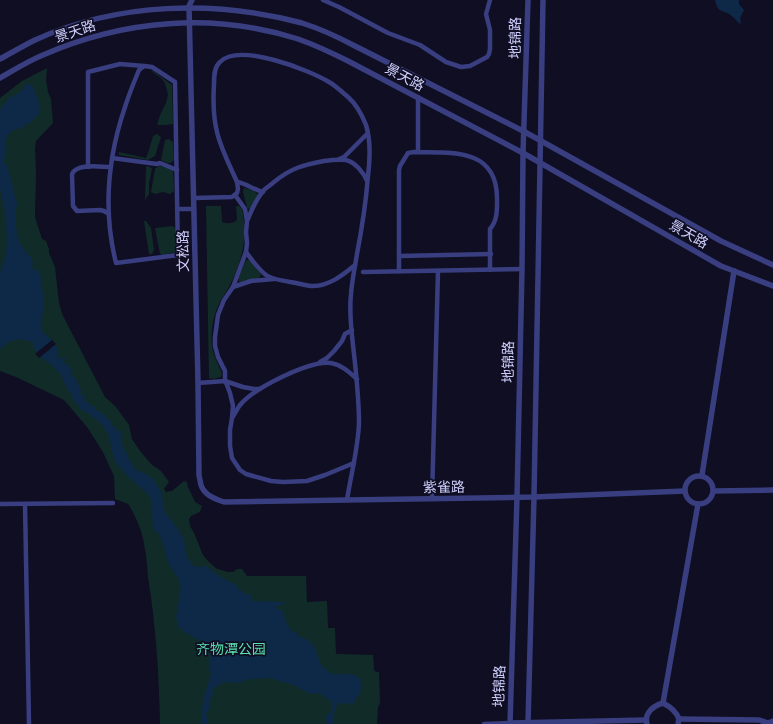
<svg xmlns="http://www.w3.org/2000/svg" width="773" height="724" font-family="Lato,'Noto Sans SC',sans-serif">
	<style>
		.green { fill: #112c28 }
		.water { fill: #0d2947 }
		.pier { fill: #0f0e22 }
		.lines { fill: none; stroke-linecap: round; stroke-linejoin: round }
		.minor { stroke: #393e80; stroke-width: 4.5 }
		.tertiary { stroke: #393e80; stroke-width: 5.5 }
		.labels { text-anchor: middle; stroke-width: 3.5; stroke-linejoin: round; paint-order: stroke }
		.street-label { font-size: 14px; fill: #cfcffe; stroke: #0f0e22 }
		.park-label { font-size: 14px; fill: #5cdeaf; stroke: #0f0e22 }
	</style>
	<rect width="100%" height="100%" fill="#0f0e22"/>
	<g class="green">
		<path d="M47,68l-1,12 2,12 3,7 2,24 -17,18 -1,7 1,25 -1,44 7,22 4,2 3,8v4l6,14 4,36 3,11 43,83 11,10 13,18 3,14 8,12 11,13 10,7 8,11 -5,7 2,3 6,-1 12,-10 3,1 1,5 7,15 7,4 -2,6 -9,4 -2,3 1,7 4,7 9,22 5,6 9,8 11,3h5l4,-3h5l5,7h59l1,26 20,-1 1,27h7l1,26 37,1 1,15 2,2h3l1,31 -2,4 -1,17h-217c-1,-49 -4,-98 -12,-147 -1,-9 -1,-18 -3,-27 -2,-17 -8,-32 -17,-46l-13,-5 -1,-23 -11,-24 -16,-25 -23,-27 -48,-23 -16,-6v-273l22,-17z"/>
		<polygon points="150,70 153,71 172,85 173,124 165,125 157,125 160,115 166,103 168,95 165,83 162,79"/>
		<polygon points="157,134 161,137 155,156 148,160 119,155 119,152 146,158 148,153 153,136"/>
		<path d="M169,139l4,3 1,18c-5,5 -7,3 -13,0l4,-20z"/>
		<polygon points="146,166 150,167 152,169 149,183 149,194 145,200"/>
		<polygon points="159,166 169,167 173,170 174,191 170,194 163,192 155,194 151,192 155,169"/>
		<path d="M244,188c5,1 12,3 14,7l-8,14 -3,-1v-1l-4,-15z"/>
		<path d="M206,206h15l1,16c4,2 11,2 15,-2l-1,-14h3l3,3c6,26 1,50 -11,74 -2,5 -6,10 -9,15 -8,14 -12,32 -10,48 1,10 7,19 10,28l-1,3 -8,2 -4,-1z"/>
		<polygon points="144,221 146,221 151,228 154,250 152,254 149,254"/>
		<polygon points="172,226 175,228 175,252 163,255 160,254 155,228"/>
		<polygon points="247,260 250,260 257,270 260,272 261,275 259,278 241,282 239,282 239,277 245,262"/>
	</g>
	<g class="water">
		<path d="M715,0h24v4l5,6 -4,8 1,4 -1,2c-4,-4 -8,-9 -13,-11 -9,-4 -9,-2 -12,-13z"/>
		<path d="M26,84c2,0 3,0 4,0 3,1 9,16 9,20 1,2 0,7 0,9 -2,4 -6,6 -8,10l-6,1 -2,5c-2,0 -5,-1 -7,0 -1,0 -4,2 -5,3 -11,9 -2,21 -8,30l4,3 5,18 3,14 1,2 1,5 -2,10 2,22 4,10 2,1 5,8 3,2v4l2,2 -1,5 2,2 2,-1h1l4,8v6l2,10v19l-2,6 1,13c4,5 15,12 16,19 0,2 -1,5 -1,7l3,2 4,-2 1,1 -1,4 3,3h2l3,7 -2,2 6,5 5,12 -1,3 4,1 1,6 5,3v1l2,2 3,-1 1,4 5,2 7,7 4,3 -1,3 4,2 2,4h4l1,13 9,19 4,6 6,3 7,3 4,3 9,13 3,18 2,3v2c3,2 15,19 17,23 3,9 2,27 14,30 2,1 6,-1 9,-1l16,12 13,6 2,3 8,7 6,1v5l1,1 33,1 -2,3 -6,1 -2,2 9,3 -1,3c3,4 3,11 7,14l1,3h3l1,2 3,-1 -1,3c6,3 11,4 16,10 6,9 4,20 16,27 12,6 25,-4 32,9l-1,2 1,1v2l1,1 -2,6 -7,11 -16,-1 -1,7 -2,2v12h-8v-8l5,-4v-11c-2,-1 -9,-6 -11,-8l-8,1 -12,-5 -6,-4 -15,-4 -7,-3 -22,1 -11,4 -16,-1 -2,2 -8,5 1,4 -4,6 -1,10 -3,5 1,4v6h-6l2,-24 8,-25 -2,-7 1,-13v-3l-3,-6 -8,-6 -7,-3 -5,-4 -6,-3 -2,-2 -2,-7 -1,-6c2,-3 1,-5 2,-9 2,-12 5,-18 -1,-30 -4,-6 -8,-10 -10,-16 -2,-8 -3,-16 -7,-24 -1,-3 -5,-4 -6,-7 -2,-8 -2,-16 -2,-24l-1,-2v-4h-2v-4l-2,-1 -2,-3c-7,-5 -27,-23 -30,-31 -7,-17 -1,-24 -17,-39v-1h-1l-1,-2 -2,1 -3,-4 -11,-6v-2l-7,-7 -2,-8h-2l-7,-14v-2c-2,-2 -8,-9 -11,-12 -1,-1 -3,-2 -5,-3 -6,-4 -13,-11 -13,-18 -13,-7 -23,-4 -33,6v-76l6,-19 1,-13 -2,-30 -5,-23v-79l9,-11 12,-6z"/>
	</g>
	<polygon class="pier" points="52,340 56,344 39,358 35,354"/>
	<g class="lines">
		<g class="minor">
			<polyline points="323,0 339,7 388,33 420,45 446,62 461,67 470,66 487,57 489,54 490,49 490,30 486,14 490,0"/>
			<path d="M144,66l8,1 23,15 3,173 -62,8c-13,-52 -8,-106 9,-156 4,-13 9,-25 14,-37z"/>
			<polyline points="418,152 418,97"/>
			<polyline points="112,158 157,164 160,163 177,170"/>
			<polyline points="339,159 344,157 367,134"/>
			<polyline points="88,167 88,72 120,64 144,66"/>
			<path d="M237,182c9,1 17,8 26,10"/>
			<polyline points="235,195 245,209 247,221 246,232 247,243 246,252 233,287 224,300 218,315 215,337 215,346 218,357 225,371 225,381 227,385 230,393 233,406 232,418 230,430 230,446 232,458 240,470 246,474 271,481 283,482 307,481 325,475 354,463"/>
			<path d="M194,198l38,-1 5,-4 1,-4 -1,-7c-7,-16 -16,-33 -20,-50 -4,-16 -4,-32 -3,-48 0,-7 0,-17 6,-22 19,-20 89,8 109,20 7,4 13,10 19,15 8,7 14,18 18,28 5,16 4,35 2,51 -2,26 -6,52 -11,78 -2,13 -5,26 -6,40 -2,17 0,34 2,51 3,26 6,52 6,78 -1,26 -8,51 -12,77"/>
			<polyline points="177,209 194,209"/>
			<path d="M109,214l-5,-3 -4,-1 -23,1 -4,-5 -1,-32c5,-11 28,-7 39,-7"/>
			<path d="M248,219c4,-10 9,-21 16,-29 3,-3 7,-5 10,-8 17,-14 29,-17 50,-21 7,-1 15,-2 22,-1 9,2 18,13 21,21"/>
			<path d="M246,252c6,8 12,17 20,23 7,5 16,5 24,7 7,1 14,3 21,4 17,1 32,-11 44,-21"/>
			<polyline points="399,256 491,254"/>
			<path d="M399,271v-101l1,-4 8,-13 6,-1c36,1 82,-5 83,45 0,11 1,23 -7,32v41"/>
			<polyline points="363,272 522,269"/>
			<polyline points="233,287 251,281 274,279"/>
			<polyline points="320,362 327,358 334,351 342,341 345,334 352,330"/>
			<polyline points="198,383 225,381 243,387 254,389 260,389"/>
			<path d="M232,418c3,-4 5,-9 8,-13 14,-17 70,-45 91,-42 11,2 18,9 26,16"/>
			<polyline points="432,499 438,271"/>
			<polyline points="0,504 113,503"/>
			<polyline points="25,504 29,724"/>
			<polyline points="484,724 510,723"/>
		</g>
		<g class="tertiary">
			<path d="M192,0l-3,6 9,377 1,93c1,2 1,6 2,9 3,10 14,14 23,17l123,-2 187,-3 151,-6"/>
			<path d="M0,59c11,-6 23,-13 35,-19 83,-38 180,-40 267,-17 19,6 36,14 53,23l170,86 196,109 52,24"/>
			<path d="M0,78c14,-8 28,-17 43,-23 80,-35 170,-43 255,-16 17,6 34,14 50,22l175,92 198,113 52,20"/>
			<polyline points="702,475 734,271"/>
			<circle cx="699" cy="490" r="14"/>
			<polyline points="714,491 773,490"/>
			<polyline points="663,703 698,504"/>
			<polyline points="679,719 759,720 768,723 773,721"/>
			<polyline points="510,723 646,720"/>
			<polyline points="510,724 517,497 522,269 523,153 528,0"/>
			<polyline points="528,724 534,497 543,0"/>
			<path d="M647,724c-3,-11 6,-18 16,-21 8,4 13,8 16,16l-1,5"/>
		</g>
	</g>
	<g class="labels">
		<g class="street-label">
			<text transform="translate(75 31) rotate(-18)" y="5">景天路</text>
			<text transform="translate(515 38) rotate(-89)" y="5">地锦路</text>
			<text transform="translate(405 77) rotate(28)" y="5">景天路</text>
			<text transform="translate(689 234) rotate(30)" y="5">景天路</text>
			<text transform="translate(183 251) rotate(-91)" y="5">文松路</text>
			<text transform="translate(508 362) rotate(-89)" y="5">地锦路</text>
			<text transform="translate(444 487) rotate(-1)" y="5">紫雀路</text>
			<text transform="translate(499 686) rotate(-88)" y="5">地锦路</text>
		</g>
		<g class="park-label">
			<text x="231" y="654">齐物潭公园</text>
		</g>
	</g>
</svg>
